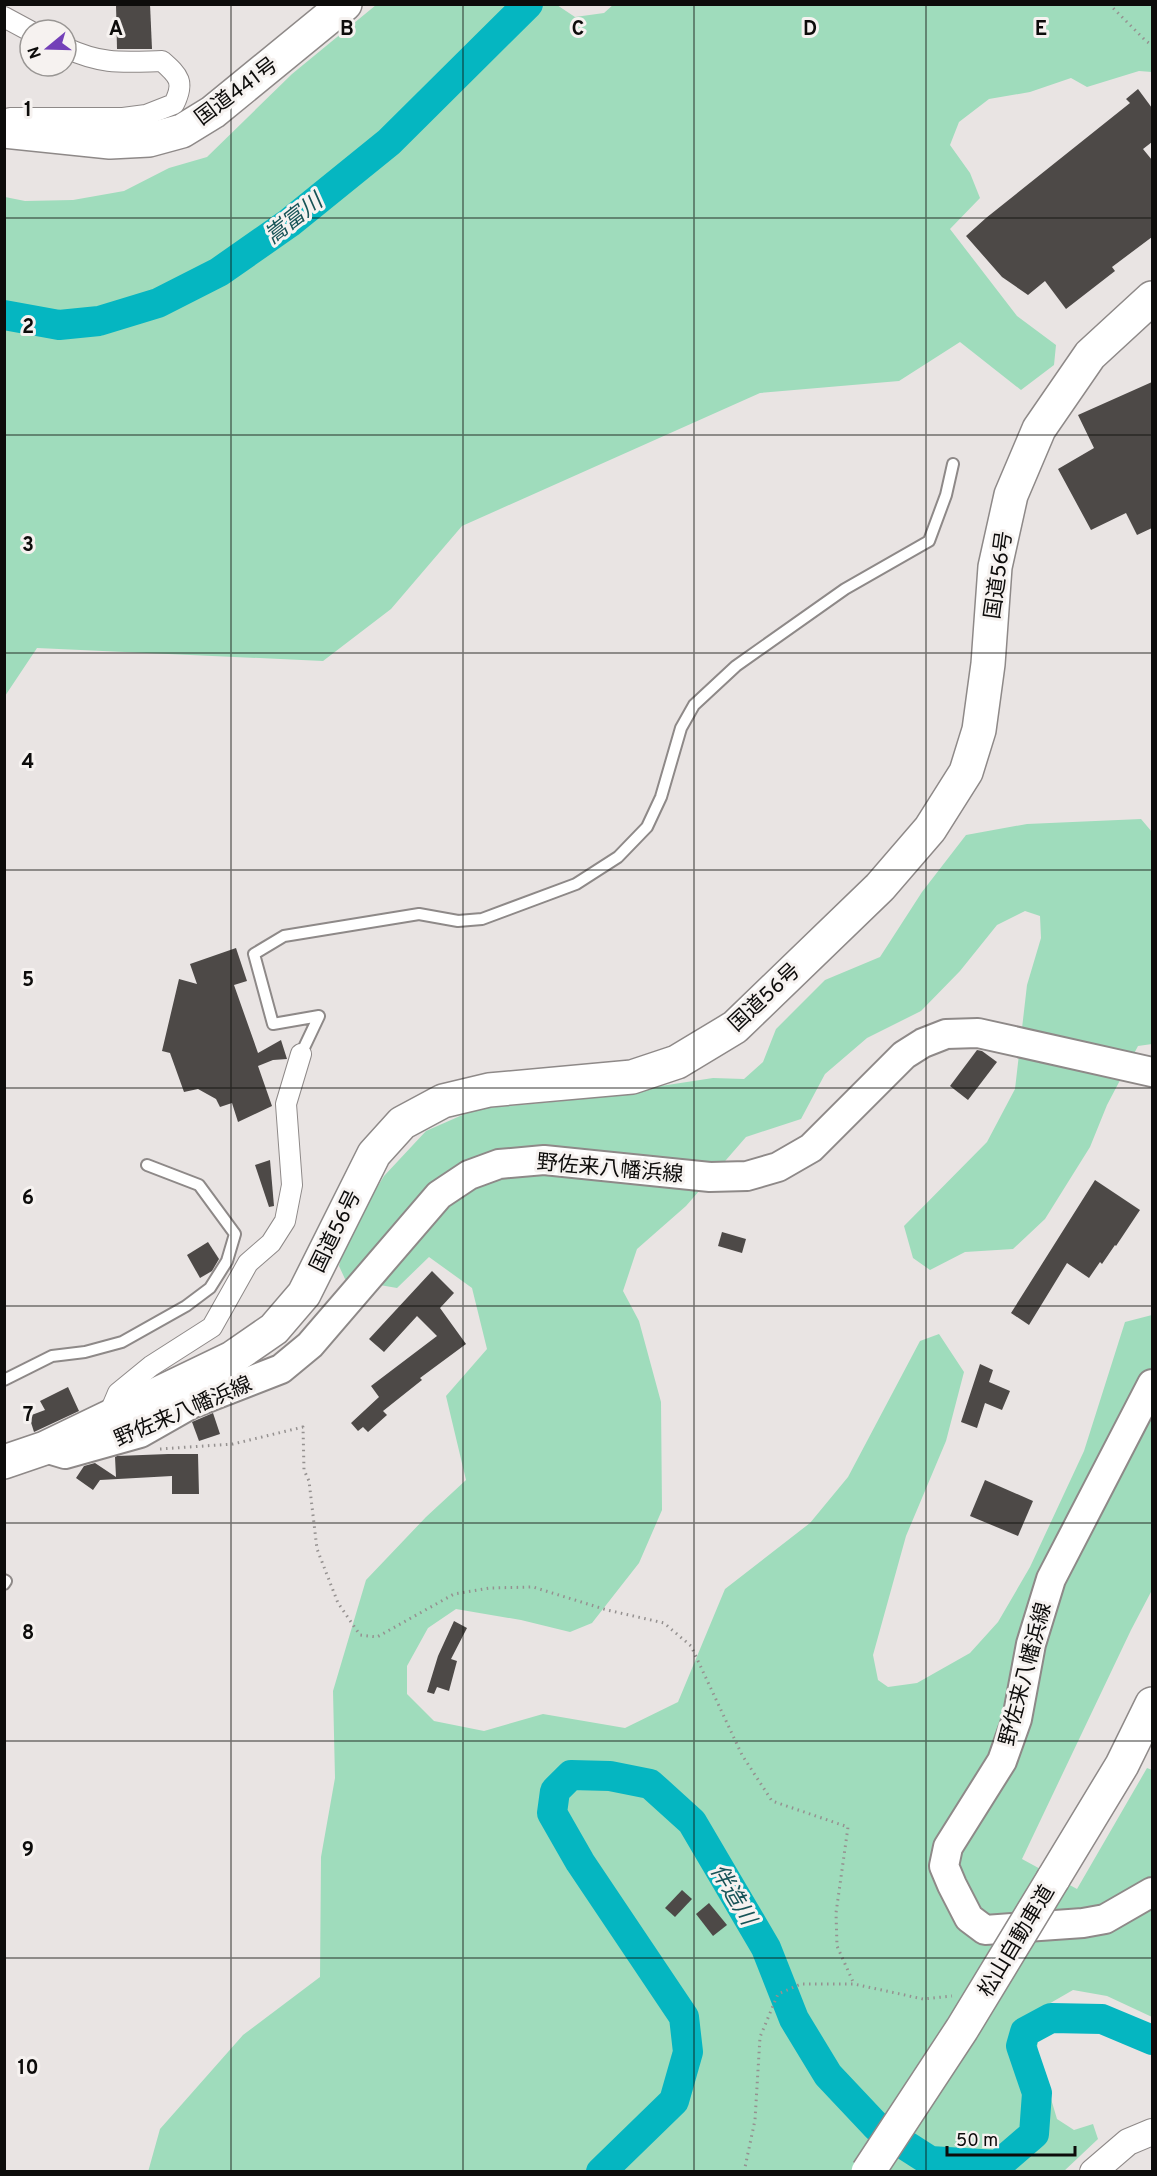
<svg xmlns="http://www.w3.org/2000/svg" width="1157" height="2176" font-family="Overpass,'Noto Sans JP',sans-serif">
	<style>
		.green { fill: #9fdcbc }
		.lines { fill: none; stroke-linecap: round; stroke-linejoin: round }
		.river { stroke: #05b6c1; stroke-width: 30 }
		.building { fill: #4d4947 }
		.service-casing { stroke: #8e8988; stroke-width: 14 }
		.minor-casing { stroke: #8e8988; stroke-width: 22 }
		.tertiary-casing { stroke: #8e8988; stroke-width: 28 }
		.secondary-casing { stroke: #8e8988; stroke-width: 32 }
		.trunk-casing { stroke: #8e8988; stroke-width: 36 }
		.motorway-casing { stroke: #8e8988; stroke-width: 36 }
		.path { stroke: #959190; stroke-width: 3; stroke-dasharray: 1.5 4.5; stroke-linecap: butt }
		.service { stroke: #fff; stroke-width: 10 }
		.minor { stroke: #fff; stroke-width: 20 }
		.tertiary { stroke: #fff; stroke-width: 26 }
		.secondary { stroke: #fff; stroke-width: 28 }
		.trunk { stroke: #fff; stroke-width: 33 }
		.motorway { stroke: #fff; stroke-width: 33 }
		.motorway-bridge-casing { stroke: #8e8988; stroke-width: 36; stroke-linecap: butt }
		.motorway-bridge { stroke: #fff; stroke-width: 33 }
		.grid { fill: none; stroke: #0d0c0b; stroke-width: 1.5; stroke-opacity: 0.55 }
		.labels { text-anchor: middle; stroke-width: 6; stroke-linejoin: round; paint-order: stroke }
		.street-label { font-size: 21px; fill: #0d0c0b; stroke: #f6f2f0 }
		.water-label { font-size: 22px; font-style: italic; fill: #175357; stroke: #f6f2f0 }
		.grid-label { font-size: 20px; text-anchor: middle; font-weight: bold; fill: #0d0c0b; stroke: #f6f2f0; stroke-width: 6; stroke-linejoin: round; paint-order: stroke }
	</style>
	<rect width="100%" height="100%" fill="#e9e4e3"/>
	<g class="green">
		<polygon points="614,4 1152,5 1152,72 1139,71 1087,87 1071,78 1030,92 989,99 959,122 950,145 970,173 980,198 950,229 1017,316 1056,345 1054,365 1021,390 960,342 899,381 760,393 462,526 391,609 323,661 37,648 5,696 5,197 25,201 73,200 124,191 169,168 207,157 292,74 376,5 557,5 575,17 604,13"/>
		<polygon points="1141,819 1152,832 1152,1044 1138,1046 1107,1105 1090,1147 1045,1219 1013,1249 965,1252 930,1270 913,1258 904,1226 987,1142 1015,1089 1027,985 1041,938 1040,916 1025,911 997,925 960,971 921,1011 867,1038 825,1074 801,1119 746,1137 686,1206 637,1249 623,1291 639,1321 661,1402 662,1510 639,1563 592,1623 570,1632 521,1620 456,1609 428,1628 407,1666 407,1694 434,1721 484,1731 543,1714 625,1728 678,1702 725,1589 810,1523 848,1477 920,1341 939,1334 964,1372 946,1441 906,1536 873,1655 878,1680 888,1687 917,1683 970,1653 998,1622 1030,1567 1084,1451 1125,1322 1152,1315 1152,1590 1131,1630 1022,1859 1077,1889 1147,1768 1152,1770 1152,2017 1107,1996 1073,1990 1040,2009 1037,2052 1057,2119 1074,2130 1093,2124 1098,2139 1063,2172 148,2172 160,2129 243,2035 320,1977 321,1857 335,1778 333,1691 366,1580 426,1517 466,1480 446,1396 487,1349 472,1288 429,1257 397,1288 345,1279 339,1266 346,1238 384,1176 426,1131 476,1109 563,1101 713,1078 744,1079 763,1062 776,1029 825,980 880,957 922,892 966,835 1027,824"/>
	</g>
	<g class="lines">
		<g class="river">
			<polyline points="4,315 59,325 99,321 158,303 219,272 289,223 389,142 528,4"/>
			<polyline points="601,2172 674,2101 688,2052 684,2017 580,1862 552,1813 555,1791 571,1775 610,1776 650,1784 692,1822 766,1948 794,2019 828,2075 877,2127 930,2161 998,2165 1034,2134 1037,2093 1021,2046 1025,2032 1051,2018 1102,2019 1152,2040"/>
		</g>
	</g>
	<g class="building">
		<polygon points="116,4 150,4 152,49 117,49"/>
		<polygon points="1138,89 1152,108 1152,142 1143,149 1152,160 1152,237 1112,267 1115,271 1066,309 1045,281 1028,295 1002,277 966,236 986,218 1130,103 1126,99"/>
		<polygon points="1152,382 1152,528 1137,535 1126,513 1091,530 1058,469 1094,448 1078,415"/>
		<polygon points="236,948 247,981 234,985 258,1053 281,1040 287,1059 273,1060 258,1066 272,1106 238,1122 232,1103 220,1107 216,1099 198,1089 184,1092 170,1053 162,1051 179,979 197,984 190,964"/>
		<polygon points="977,1050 982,1051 997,1062 968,1100 950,1086"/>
		<polygon points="270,1160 274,1206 269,1207 255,1165"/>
		<polygon points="1095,1180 1140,1210 1116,1246 1115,1245 1102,1264 1100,1262 1089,1278 1067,1263 1029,1325 1011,1313"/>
		<polygon points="722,1232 746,1239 742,1253 718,1246"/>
		<polygon points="208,1242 219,1259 212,1271 200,1278 187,1255"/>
		<polygon points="432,1271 454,1293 440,1308 466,1344 420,1378 422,1380 383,1411 387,1415 368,1432 363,1427 358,1431 351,1423 379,1397 371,1386 437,1336 417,1316 384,1352 369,1339"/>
		<polygon points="980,1364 993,1370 989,1382 1010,1391 1002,1410 985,1403 977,1428 961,1422"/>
		<polygon points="68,1387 79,1411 34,1432 29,1416 45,1410 40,1401"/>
		<polygon points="213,1413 220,1434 199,1441 192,1422"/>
		<polygon points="168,1454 198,1454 199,1494 172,1494 172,1476 100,1480 93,1490 76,1478 84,1466 95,1463 116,1477 115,1457 117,1456"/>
		<polygon points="985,1480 1033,1501 1018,1536 970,1516"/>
		<polygon points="454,1621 467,1628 451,1659 457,1661 449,1691 437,1687 434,1694 427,1692 438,1656"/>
		<polygon points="682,1890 692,1899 675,1917 665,1908"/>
		<polygon points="709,1903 727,1925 713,1936 696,1914"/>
	</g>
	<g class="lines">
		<defs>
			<g id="service">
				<polyline points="301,1054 319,1016 273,1024 254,954 284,936 419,914 458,921 482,919 576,884 618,857 647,827 661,797 681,728 694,705 736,666 845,589 929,541 946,495 953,464"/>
				<polyline points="4,1380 52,1356 85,1352 122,1342 186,1306 210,1288 227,1261 235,1234 199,1185 147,1165"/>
				<polyline points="4,1580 6,1581 4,1584"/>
			</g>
			<g id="minor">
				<polyline points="4,17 30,31"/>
				<path d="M10,118h113l23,-3 28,-11c11,-22 5,-28 -12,-43 -39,1 -59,4 -96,-13"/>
				<polyline points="107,1419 118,1393 151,1366 212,1327 248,1263 271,1243 285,1221 292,1185 286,1104 301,1054"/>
			</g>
			<polyline id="tertiary" points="1093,2172 1128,2142 1152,2132"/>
			<g id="secondary">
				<polyline points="1152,1384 1051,1579 1031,1644 1017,1719 1002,1761 948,1847 944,1866 952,1885 969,1918 985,1930 1083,1923 1105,1919 1152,1892"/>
				<polyline points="45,1448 65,1454 140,1433 191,1404 281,1369 310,1345 439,1195 469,1175 499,1164 544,1160 710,1177 747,1176 778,1167 811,1148 904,1055 923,1043 946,1034 978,1033 1152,1072"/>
			</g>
			<g id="trunk">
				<polyline points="4,131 110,142 149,140 182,131 213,112 345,4"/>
				<polyline points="4,1462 45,1448 232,1358 274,1329 304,1294 374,1154 402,1123 443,1101 489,1090 632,1077 677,1062 735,1027 880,887 930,829 966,772 979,730 988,664 995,567 1011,495 1039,429 1090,355 1152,298"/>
			</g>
			<polyline id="motorway" points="1053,1879 1122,1765 1152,1704"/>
		</defs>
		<use href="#service" class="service-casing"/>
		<use href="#minor" class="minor-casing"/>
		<use href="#tertiary" class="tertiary-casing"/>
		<use href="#secondary" class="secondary-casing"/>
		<use href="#trunk" class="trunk-casing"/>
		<use href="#motorway" class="motorway-casing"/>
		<g class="path">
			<polyline points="1109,4 1146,41 1152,45"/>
			<polyline points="160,1449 233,1444 303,1427 304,1470 309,1481 317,1549 338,1603 360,1635 377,1637 454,1594 490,1588 533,1587 607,1610 664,1623 691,1646 742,1755 772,1801 848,1827 836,1913 837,1946 854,1984"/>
			<polyline points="744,2172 755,2120 760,2037 778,1994 801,1984 854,1984 923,1999 952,1996"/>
		</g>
		<use href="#service" class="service"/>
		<use href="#minor" class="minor"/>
		<use href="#tertiary" class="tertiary"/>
		<use href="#secondary" class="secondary"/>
		<use href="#trunk" class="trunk"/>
		<use href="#motorway" class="motorway"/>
		<defs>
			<polyline id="motorway-bridge" points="868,2172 962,2029 1053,1879"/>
		</defs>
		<use href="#motorway-bridge" class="motorway-bridge-casing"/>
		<use href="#motorway-bridge" class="motorway-bridge"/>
	</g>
	<path class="grid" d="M231,4v2168M463,4v2168M694,4v2168M926,4v2168M4,218h1148M4,435h1148M4,653h1148M4,870h1148M4,1088h1148M4,1306h1148M4,1523h1148M4,1741h1148M4,1958h1148"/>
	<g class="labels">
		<g class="street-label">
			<text transform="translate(236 91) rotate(-37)" y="7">国道441号</text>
			<text transform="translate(998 575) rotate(-82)" y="7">国道56号</text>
			<text transform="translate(764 997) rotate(-43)" y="7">国道56号</text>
			<text transform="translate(610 1168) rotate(5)" y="7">野佐来八幡浜線</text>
			<text transform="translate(335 1231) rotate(-64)" y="7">国道56号</text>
			<text transform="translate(183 1411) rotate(-23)" y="7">野佐来八幡浜線</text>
			<text transform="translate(1025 1674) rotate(-75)" y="7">野佐来八幡浜線</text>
			<text transform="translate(1016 1941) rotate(-59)" y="7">松山自動車道</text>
		</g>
		<g class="water-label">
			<text transform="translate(293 218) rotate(-38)" y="8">嵩富川</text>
			<text transform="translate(734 1894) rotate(59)" y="8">伴造川</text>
		</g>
	</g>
	<g class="grid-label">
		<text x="116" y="35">A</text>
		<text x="347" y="35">B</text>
		<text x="578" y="35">C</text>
		<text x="810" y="35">D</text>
		<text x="1041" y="35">E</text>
		<text x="28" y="116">1</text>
		<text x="28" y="333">2</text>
		<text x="28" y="551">3</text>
		<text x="28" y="768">4</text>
		<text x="28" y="986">5</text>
		<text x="28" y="1204">6</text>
		<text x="28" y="1421">7</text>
		<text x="28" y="1639">8</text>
		<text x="28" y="1856">9</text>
		<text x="28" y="2074">10</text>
	</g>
	<rect width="1157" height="2176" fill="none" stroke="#0d0c0b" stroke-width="12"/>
	<g transform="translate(48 48) rotate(251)"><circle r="28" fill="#f6f2f0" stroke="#999694" stroke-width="1.5"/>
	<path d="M0-4.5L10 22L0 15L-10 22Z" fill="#7340b8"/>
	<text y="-9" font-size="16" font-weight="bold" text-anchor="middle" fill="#0d0c0b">N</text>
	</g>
	<path d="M947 2146v9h128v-9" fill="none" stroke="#0d0c0b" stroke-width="3"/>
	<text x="956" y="2146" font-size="18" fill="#0d0c0b" stroke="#f6f2f0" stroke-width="4.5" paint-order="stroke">50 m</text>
</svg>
